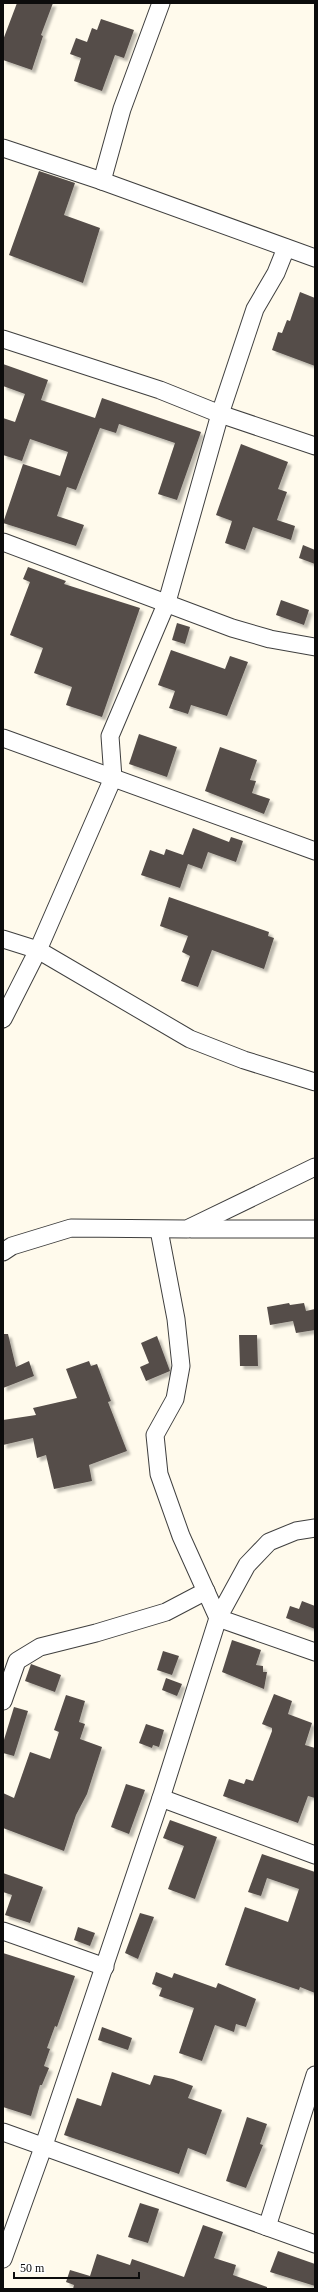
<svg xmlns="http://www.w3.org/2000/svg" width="318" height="2292" font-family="Georgia,serif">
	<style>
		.building { fill: #554d49; filter: url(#shadow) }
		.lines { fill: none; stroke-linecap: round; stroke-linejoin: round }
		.street-casing { stroke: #3f3f3f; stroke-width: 19 }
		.street { stroke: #fff; stroke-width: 17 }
	</style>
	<defs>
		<filter id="shadow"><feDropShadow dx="3.5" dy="3.5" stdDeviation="1" flood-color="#0004"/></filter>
	</defs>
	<rect width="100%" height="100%" fill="#fffaec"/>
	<g class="building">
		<polygon points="17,3 53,3 41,35 43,36 32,70 3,60 3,40"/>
		<polygon points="101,19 134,30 124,58 115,55 102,91 74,81 81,58 70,54 76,38 87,42 92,28 97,30"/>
		<polygon points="39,171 75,183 64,215 100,228 83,283 9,255"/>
		<polygon points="300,292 315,298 315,366 272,350 278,332 282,333 287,320 290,321"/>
		<polygon points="3,364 48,380 41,400 95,418 102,398 201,432 177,500 158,494 175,443 119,424 116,433 100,428 76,490 67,487 57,516 84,525 76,546 3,523 23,464 60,476 68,452 30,439 22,461 3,455 3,418 15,422 25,394 3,386"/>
		<polygon points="241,444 288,462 278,489 287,492 277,520 295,526 291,540 253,527 245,550 225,543 232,521 216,515"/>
		<polygon points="303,545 315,550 315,564 299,558"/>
		<polygon points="28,567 66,581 64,584 140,608 102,717 66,705 72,687 34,673 43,648 10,635 30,582 23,579"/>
		<polygon points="281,600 309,610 304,625 276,615"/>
		<polygon points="177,623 190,627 185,644 172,640"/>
		<polygon points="171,650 225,669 230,656 248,662 227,716 191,705 188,714 169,708 175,691 158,685"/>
		<polygon points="139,734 177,747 167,777 129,764"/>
		<polygon points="220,747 257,760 250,780 256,781 252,793 270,799 264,814 205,791"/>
		<polygon points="193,828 229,842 231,837 243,841 236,862 208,852 202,869 188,864 180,888 141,875 150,850 164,855 166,849 183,855"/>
		<polygon points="169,897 269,932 268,936 274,938 264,969 212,950 198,987 181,981 190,956 182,952 188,936 160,926"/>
		<polygon points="289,1303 290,1305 304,1303 306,1311 315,1309 315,1330 296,1333 293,1321 270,1325 267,1307"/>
		<polygon points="3,1334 8,1334 16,1367 29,1361 34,1376 3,1388"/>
		<polygon points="239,1335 257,1335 258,1366 240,1366"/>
		<polygon points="157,1336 170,1371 146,1381 140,1367 149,1363 141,1343"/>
		<polygon points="89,1361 91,1366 97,1364 111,1401 108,1402 127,1451 89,1465 92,1481 54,1489 46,1455 37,1458 33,1438 3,1445 3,1420 36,1415 33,1408 77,1398 66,1369"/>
		<polygon points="302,1601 315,1606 315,1629 286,1618 290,1606 299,1609"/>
		<polygon points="232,1640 261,1650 256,1665 263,1666 263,1672 267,1672 264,1689 222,1672"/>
		<polygon points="163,1651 179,1656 172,1675 157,1670"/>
		<polygon points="31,1664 61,1675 55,1692 25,1681"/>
		<polygon points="166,1678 182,1684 177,1696 162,1690"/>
		<polygon points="274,1694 292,1701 288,1714 312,1723 305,1745 315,1748 315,1798 308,1796 298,1823 223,1796 229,1779 244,1784 246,1779 253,1781 272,1731 272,1728 262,1724"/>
		<polygon points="66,1695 85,1701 79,1722 85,1724 80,1739 102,1747 87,1794 76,1815 64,1851 3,1828 3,1793 14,1798 30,1752 50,1759 59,1732 54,1730"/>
		<polygon points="14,1707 28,1711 14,1756 3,1753 3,1743"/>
		<polygon points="146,1724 164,1730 159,1747 153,1745 152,1748 139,1743"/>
		<polygon points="126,1784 145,1790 129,1834 111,1827"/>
		<polygon points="170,1820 217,1837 195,1899 168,1889 184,1846 163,1838"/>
		<polygon points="262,1854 315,1872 315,1993 300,1987 299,1990 225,1965 245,1907 288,1922 299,1889 267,1878 261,1896 248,1892"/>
		<polygon points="3,1873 43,1887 30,1923 5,1915 12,1895 3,1892"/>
		<polygon points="140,1913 154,1917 138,1959 125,1953"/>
		<polygon points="78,1927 95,1933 90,1946 74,1940"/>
		<polygon points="3,1953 75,1976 57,2027 55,2026 47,2048 50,2049 44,2066 49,2068 42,2085 40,2085 31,2116 3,2107"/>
		<polygon points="156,1972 172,1978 174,1973 216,1988 218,1983 256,1999 246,2027 236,2024 234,2032 215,2025 202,2061 179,2053 194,2008 159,1996 162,1988 152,1984"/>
		<polygon points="102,2027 132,2038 128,2050 98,2040"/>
		<polygon points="112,2072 150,2085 154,2075 173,2079 193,2086 188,2098 222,2110 206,2155 188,2148 179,2174 64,2135 77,2098 101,2106"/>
		<polygon points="247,2117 267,2124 260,2144 263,2145 246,2188 226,2181"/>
		<polygon points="140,2203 159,2209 148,2243 128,2237"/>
		<polygon points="203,2225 223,2232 214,2258 236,2265 233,2275 267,2287 267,2289 73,2289 74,2285 66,2282 70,2270 90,2276 97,2254 130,2265 132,2259 184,2277"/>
		<polygon points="278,2251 315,2264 315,2286 270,2272"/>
	</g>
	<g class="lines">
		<defs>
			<g id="street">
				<polyline points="3,148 102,181 315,258"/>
				<polyline points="102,181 122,109 161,3"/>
				<polyline points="3,339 160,390 220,414 315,446"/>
				<polyline points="3,542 232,628 270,639 315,647"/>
				<polyline points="3,738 315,851"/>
				<polyline points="3,939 38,950 190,1039 244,1060 315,1082"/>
				<polyline points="3,1019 38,950 113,778 110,736 167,602 220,414 255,309 276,273 286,248"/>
				<polyline points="191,1229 315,1229"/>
				<polyline points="159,1230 176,1319 181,1366 175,1399 155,1435 159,1474 181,1536 218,1618 315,1652"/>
				<polyline points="3,1252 12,1246 71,1228 187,1229 315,1167"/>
				<polyline points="3,1701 17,1661 40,1647 96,1633 166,1612 206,1591"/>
				<polyline points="161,1798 315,1855"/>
				<polyline points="3,1931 105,1967"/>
				<polyline points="3,2132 315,2244"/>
				<polyline points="267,2227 315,2075"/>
				<polyline points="3,2259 44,2145 161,1798 218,1618 247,1565 269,1542 296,1531 315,1528"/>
			</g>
		</defs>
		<use href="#street" class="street-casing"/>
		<use href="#street" class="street"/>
	</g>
	<rect width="318" height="2292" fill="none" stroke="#0c0c0c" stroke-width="8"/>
	<path d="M14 2272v6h125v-6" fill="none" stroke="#0c0c0c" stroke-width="2"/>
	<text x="20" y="2272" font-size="12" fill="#0c0c0c" stroke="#ffffff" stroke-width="3" paint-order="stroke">50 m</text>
</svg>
